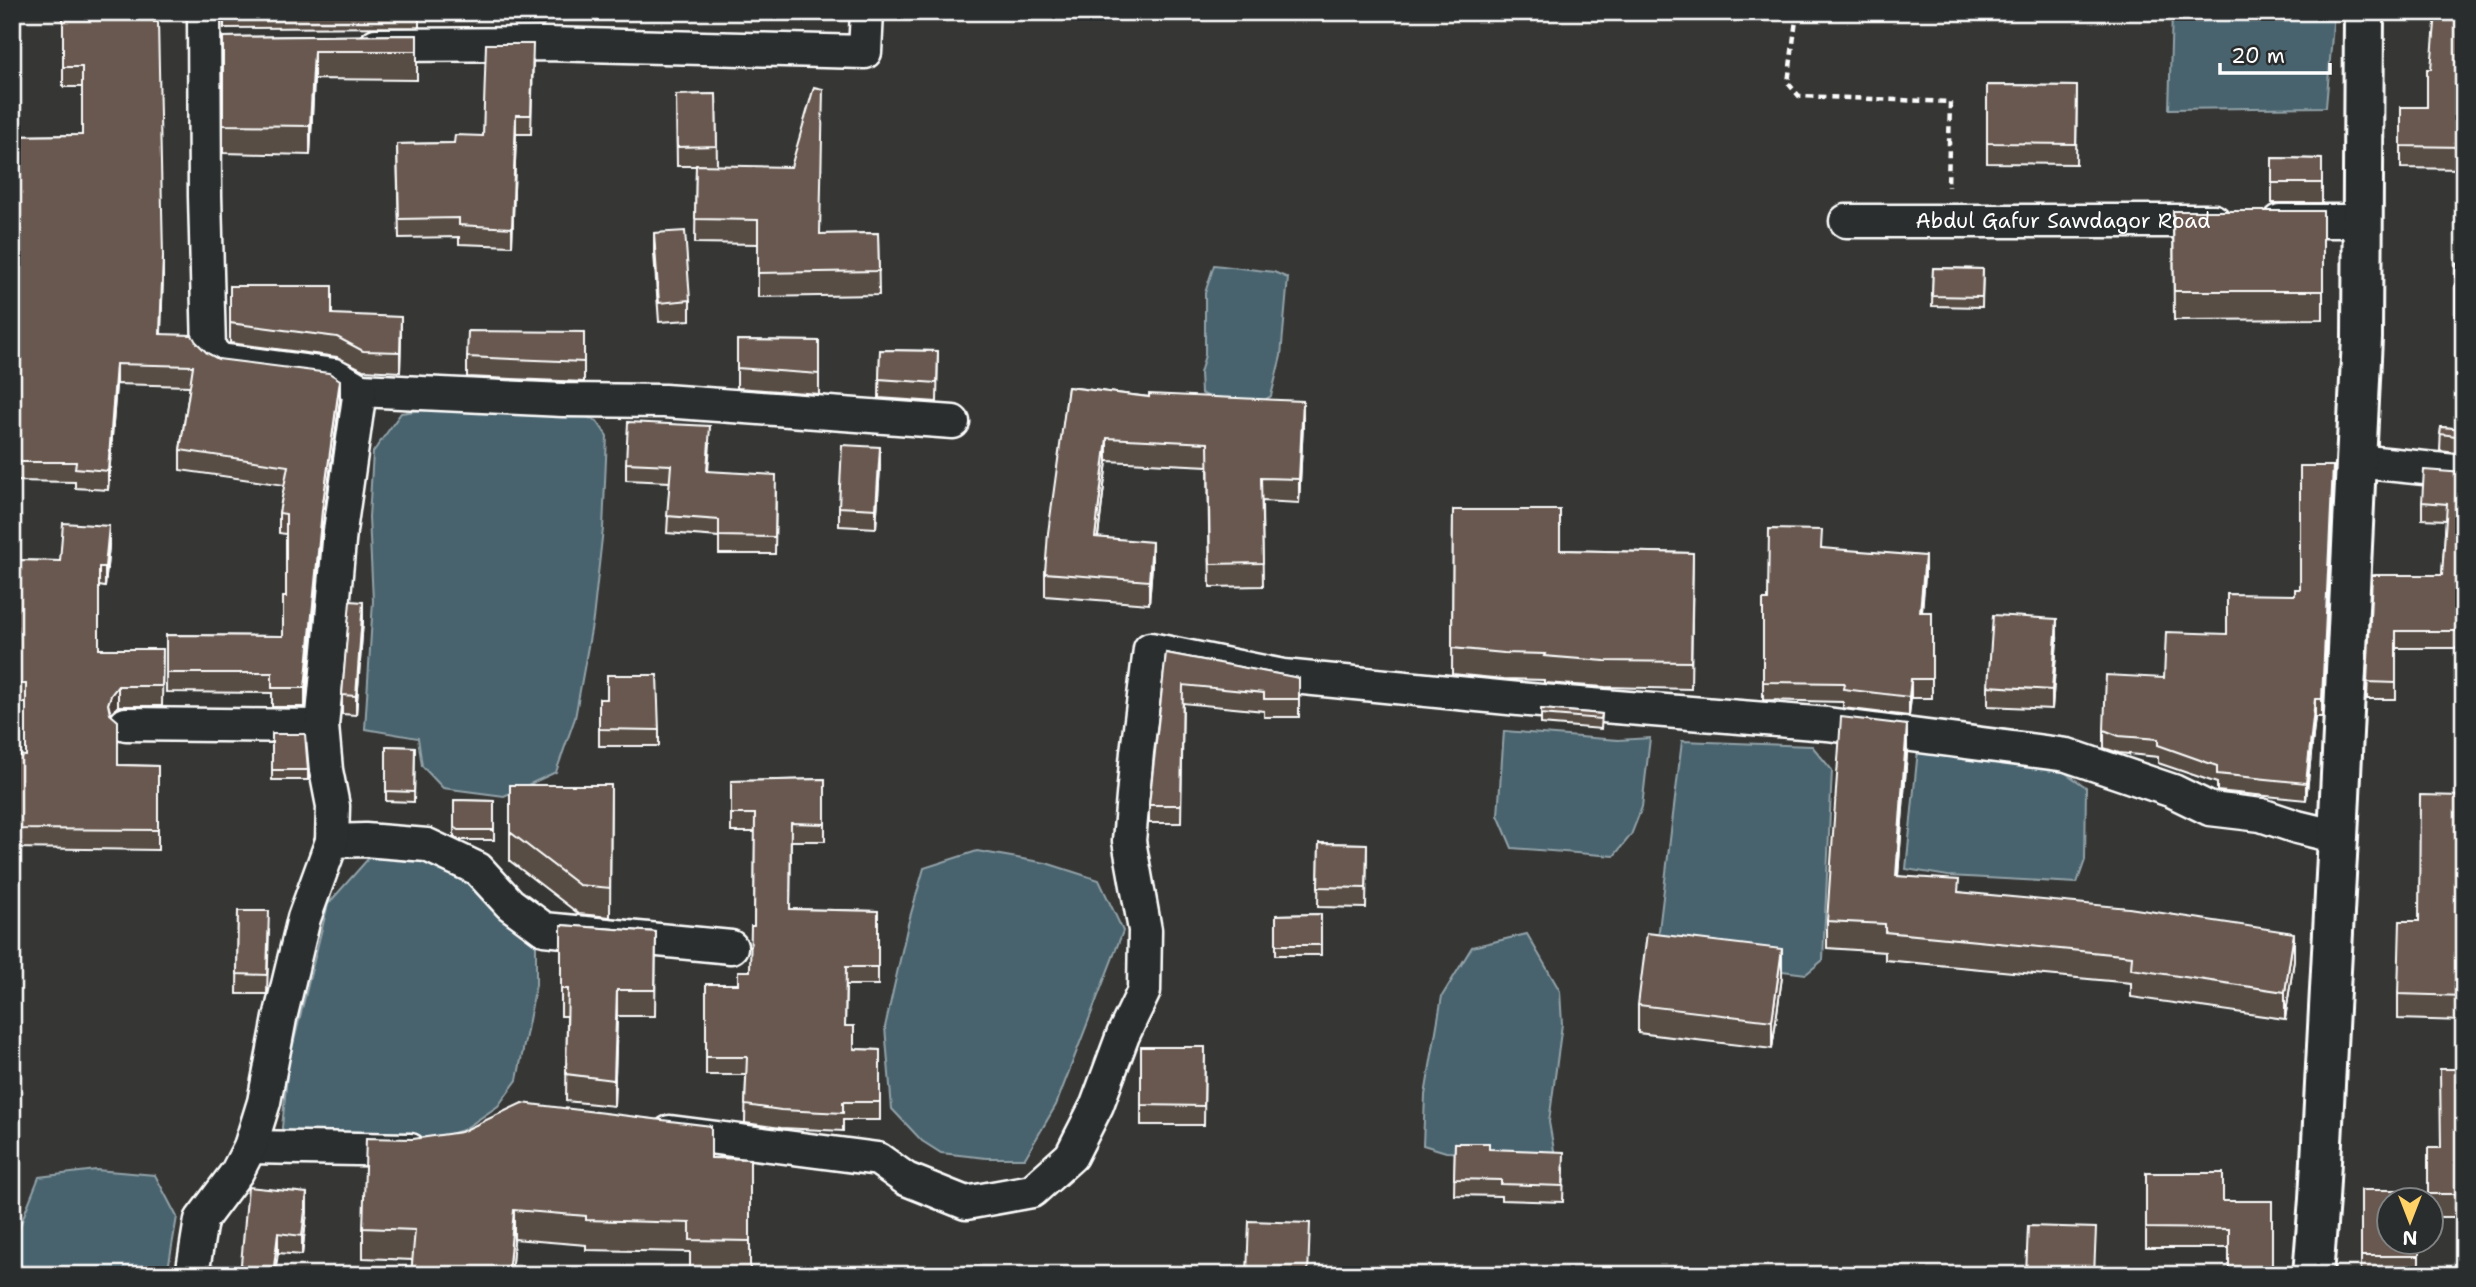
<svg xmlns="http://www.w3.org/2000/svg" width="2476" height="1287" font-family="'Shantell Sans',sans-serif">
	<style>
		.water { fill: #4a646e; stroke: #92a2a8; stroke-width: 2 }
		.lines { fill: none; stroke-linecap: round; stroke-linejoin: round }
		.minor-casing { stroke: #fff; stroke-width: 37 }
		.tertiary-casing { stroke: #fff; stroke-width: 44 }
		.path { stroke: #fff; stroke-width: 4.5; stroke-dasharray: 7 5; stroke-linecap: butt }
		.minor { stroke: #2a2d2e; stroke-width: 32 }
		.tertiary { stroke: #2a2d2e; stroke-width: 38 }
		.wall { fill: #594d44; stroke: #fff; stroke-width: 2 }
		.shaded-wall { fill: #493e37; stroke: #fff; stroke-width: 2 }
		.building { fill: #68594f; stroke: #fff; stroke-width: 2 }
		.labels { text-anchor: middle; stroke-width: 7; stroke-linejoin: round; paint-order: stroke }
		.street-label { font-size: 21px; fill: #fff; stroke: #2a2d2e }
	</style>
	<rect width="100%" height="100%" fill="#363635"/>
	<filter id="ink" filterUnits="userSpaceOnUse"><feTurbulence type="fractalNoise" baseFrequency=".0143" numOctaves="2"/><feDisplacementMap in="SourceGraphic" scale="14" xChannelSelector="R" yChannelSelector="G"/><feConvolveMatrix kernelMatrix="1 2 1 2 8 2 1 2 1" color-interpolation-filters="sRGB"/></filter>
	<g filter="url(#ink)">
		<g class="water">
			<polygon points="2172,12 2334,12 2326,107 2169,109"/>
			<polygon points="1214,265 1274,272 1288,278 1281,356 1271,396 1261,402 1222,403 1201,393 1200,373 1205,355 1205,293"/>
			<polygon points="471,403 562,407 597,421 607,436 603,529 593,619 575,718 556,772 504,796 443,788 422,766 418,738 365,729 373,601 369,517 373,452 401,413"/>
			<polygon points="1504,731 1618,740 1650,738 1642,807 1631,835 1614,856 1512,848 1498,815"/>
			<polygon points="1682,741 1812,746 1832,770 1823,960 1806,974 1656,955"/>
			<polygon points="1918,750 2061,770 2086,787 2085,860 2077,883 1948,876 1906,869"/>
			<polygon points="375,851 422,854 502,897 536,941 536,985 517,1080 498,1106 463,1130 426,1142 289,1141 282,1128 288,1065 328,904"/>
			<polygon points="977,851 1046,863 1099,880 1123,931 1056,1105 1025,1158 986,1158 941,1153 922,1141 892,1109 885,1027 908,924 924,868"/>
			<polygon points="1527,934 1560,991 1562,1024 1549,1122 1555,1156 1446,1152 1423,1145 1425,1095 1442,996 1472,947"/>
			<path d="M96,1170l59,5 22,42 -10,58h-155c0,-36 14,-65 27,-98z"/>
		</g>
		<g class="lines">
			<defs>
				<g id="minor">
					<polyline points="376,45 545,44 865,52 867,12"/>
					<path id="s1" d="M1846,221h368"/>
					<polyline points="2280,221 2362,221"/>
					<polyline points="360,390 563,400 664,401 953,422"/>
					<polyline points="2356,461 2464,472"/>
					<polyline points="126,724 322,726"/>
					<polyline points="332,841 365,840 427,845 478,869 510,904 544,929 731,947"/>
					<polyline points="670,1132 878,1159 906,1179 966,1203 1032,1191 1071,1156 1097,1105 1123,1035 1144,991 1145,930 1129,841 1137,752 1150,649 1283,676 1529,700 1827,724 2067,755 2173,791 2210,809 2261,815 2297,827 2338,837"/>
					<polyline points="250,1147 410,1150"/>
					<polyline points="192,1275 201,1220 237,1172 250,1147 264,1102 280,1018 304,918 332,841 333,806 326,770 322,726 340,531 360,390 335,375 220,360 209,349 205,196 204,12"/>
				</g>
				<polyline id="tertiary" points="2313,1275 2319,1199 2338,837 2362,338 2364,12"/>
			</defs>
			<use href="#minor" class="minor-casing"/>
			<use href="#tertiary" class="tertiary-casing"/>
			<polyline class="path" points="1797,12 1788,83 1799,96 1950,102 1948,187"/>
			<use href="#minor" class="minor"/>
			<use href="#tertiary" class="tertiary"/>
		</g>
		<g class="wall">
			<polygon points="63,12 154,22 163,275 161,334 196,342 207,353 218,359 340,399 322,529 305,707 272,707 272,693 166,692 166,635 283,636 286,597 286,534 279,533 279,513 285,485 180,470 180,450 190,386 116,384 108,490 75,488 75,482 12,481 12,136 82,135 82,87 63,87"/>
			<polygon points="224,12 419,12 419,27 224,28"/>
			<polygon points="2464,12 2464,169 2401,168 2401,107 2427,107 2431,69"/>
			<polygon points="417,35 417,80 314,79 310,155 223,153 223,37"/>
			<polygon points="533,62 531,134 516,134 512,246 459,244 459,237 399,238 397,144 454,143 483,136"/>
			<polygon points="1987,85 2077,86 2076,164 1987,163"/>
			<polygon points="716,94 717,166 821,234 878,233 879,295 758,297 758,244 695,243 696,166 677,166 676,95"/>
			<polygon points="2272,158 2322,159 2322,203 2272,203"/>
			<polygon points="2173,211 2323,211 2323,319 2174,320"/>
			<polygon points="654,233 690,300 690,320 659,322 654,253"/>
			<polygon points="2456,264 2464,264 2464,362 2456,361"/>
			<polygon points="1933,268 1983,269 1982,307 1932,306"/>
			<polygon points="230,286 332,314 401,337 400,372 363,370 337,357 230,343"/>
			<polygon points="584,332 584,382 467,377 467,357"/>
			<polygon points="737,340 819,341 819,394 737,388"/>
			<polygon points="880,350 938,351 937,402 879,398"/>
			<polygon points="1068,387 1149,397 1303,424 1299,503 1262,501 1263,586 1210,587 1208,466 1107,461 1098,537 1152,565 1149,604 1045,596 1045,573"/>
			<polygon points="2441,427 2464,429 2464,454 2440,451"/>
			<polygon points="710,444 708,472 776,492 775,554 719,554 719,537 667,533 670,482 626,480 626,463"/>
			<polygon points="880,467 876,528 839,526 839,507"/>
			<polygon points="2464,473 2464,648 2396,648 2396,699 2367,699 2372,575 2442,575 2446,520 2422,519 2422,502"/>
			<polygon points="2333,484 2322,717 2315,717 2306,800 2217,791 2217,783 2158,763 2158,757 2119,753 2104,748 2104,730 2164,678 2227,634 2295,595 2300,589"/>
			<polygon points="1453,510 1560,550 1693,553 1691,689 1605,687 1544,683 1544,680 1504,679 1452,674"/>
			<polygon points="109,546 105,587 99,586 99,649 163,649 162,706 118,706 111,714 118,765 158,766 158,850 12,848 12,755 26,756 26,703 12,703 12,560 60,561"/>
			<polygon points="1822,548 1925,575 1922,612 1932,612 1932,698 1911,698 1909,716 1843,708 1843,702 1763,700 1763,600 1768,600"/>
			<polygon points="363,621 356,715 342,714 342,695"/>
			<polygon points="2057,639 2052,709 1988,706 1988,686"/>
			<polygon points="1166,653 1299,678 1299,717 1264,717 1264,711 1183,703 1181,823 1149,823 1149,805"/>
			<polygon points="599,699 659,730 659,746 599,746"/>
			<polygon points="1541,709 1602,714 1601,729 1541,724"/>
			<polygon points="272,734 308,770 308,780 272,780"/>
			<polygon points="386,746 415,747 414,802 386,801"/>
			<polygon points="1907,753 1898,876 1959,892 2294,960 2285,1019 2131,997 2131,983 1885,960 1885,952 1827,948 1827,921"/>
			<polygon points="825,779 825,841 791,841 790,909 878,911 878,985 846,985 845,1026 854,1049 880,1050 880,1120 843,1120 843,1131 781,1128 745,1123 746,1075 706,1075 706,984 738,984 750,971 754,926 755,832 731,832 731,781"/>
			<polygon points="510,785 611,785 610,917 579,914 510,861"/>
			<polygon points="2464,796 2464,1021 2398,1019 2398,994 2419,921"/>
			<polygon points="454,800 494,801 494,840 459,840 454,837"/>
			<polygon points="1319,843 1367,844 1366,908 1318,907"/>
			<polygon points="238,911 269,930 267,994 237,994"/>
			<polygon points="1321,914 1321,955 1276,955 1276,915"/>
			<polygon points="561,925 656,932 655,1016 617,1016 614,1106 566,1101 567,1016 561,1016"/>
			<polygon points="1782,977 1772,1049 1638,1033 1638,1005"/>
			<polygon points="1141,1047 1205,1047 1204,1125 1141,1125"/>
			<polygon points="2464,1069 2464,1217 2431,1217 2431,1200 2428,1200 2428,1148 2441,1148"/>
			<polygon points="1455,1143 1564,1168 1563,1202 1501,1200 1501,1196 1454,1195"/>
			<polygon points="711,1158 750,1159 750,1270 690,1270 690,1252 586,1250 586,1245 514,1239 511,1275 411,1275 413,1260 363,1258 363,1228"/>
			<polygon points="2146,1173 2223,1201 2272,1201 2272,1275 2229,1275 2229,1248 2146,1248"/>
			<polygon points="248,1187 307,1212 302,1255 278,1253"/>
			<polygon points="2361,1190 2419,1242 2419,1275 2361,1275"/>
		</g>
		<g class="shaded-wall">
			<polygon points="314,51 314,79 310,155 310,126"/>
			<polygon points="516,115 516,134 512,246 512,228"/>
			<polygon points="163,256 163,275 160,353 160,334"/>
			<polygon points="401,317 401,337 400,372 400,352"/>
			<polygon points="116,364 116,384 108,490 108,471"/>
			<polygon points="340,380 340,399 322,529 305,707 305,688 322,510"/>
			<polygon points="1303,401 1303,424 1299,503 1299,479"/>
			<polygon points="1107,438 1107,461 1095,560 1095,537"/>
			<polygon points="880,447 880,467 876,528 876,509"/>
			<polygon points="2333,466 2333,484 2322,717 2322,699"/>
			<polygon points="109,526 109,546 105,587 105,567"/>
			<polygon points="1152,542 1152,565 1149,604 1149,581"/>
			<polygon points="1925,556 1925,575 1920,631 1920,612"/>
			<polygon points="363,602 363,621 356,715 356,696"/>
			<polygon points="2057,619 2057,639 2052,709 2052,690"/>
			<polygon points="1911,679 1911,698 1909,716 1909,697"/>
			<polygon points="118,686 118,706 111,714 108,704 111,695"/>
			<polygon points="2315,699 2315,717 2306,800 2306,783"/>
			<polygon points="1907,725 1907,753 1896,903 1896,876"/>
			<polygon points="2294,933 2294,960 2285,1019 2285,992"/>
			<polygon points="1782,949 1782,977 1772,1049 1772,1021"/>
			<polygon points="617,990 617,1016 614,1106 614,1080"/>
			<polygon points="307,1193 307,1212 302,1255 302,1236"/>
			<polygon points="514,1210 514,1239 511,1275 508,1275"/>
			<polygon points="278,1233 278,1253 275,1275 273,1275"/>
		</g>
		<g class="building">
			<polygon points="63,12 154,12 154,22 158,22 163,256 160,334 192,335 196,342 207,353 218,359 329,373 340,380 322,510 305,688 272,688 272,673 166,673 166,635 283,636 283,597 286,597 286,514 279,513 288,466 180,450 193,366 116,364 108,471 75,468 76,462 12,462 12,136 82,135 82,67 63,67"/>
			<polygon points="2436,12 2464,12 2464,147 2401,146 2401,107 2427,107 2427,69 2431,69"/>
			<polygon points="417,35 417,51 314,51 310,126 223,125 223,37"/>
			<polygon points="486,44 533,44 531,115 516,115 512,228 459,225 459,218 399,219 397,144 454,143 455,135 483,136"/>
			<polygon points="1987,85 2077,86 2076,144 1987,143"/>
			<polygon points="814,87 823,89 820,234 878,233 879,271 758,273 758,220 695,219 696,165 791,167"/>
			<polygon points="716,94 717,146 677,147 676,95"/>
			<polygon points="2272,158 2322,159 2322,183 2272,183"/>
			<polygon points="2173,211 2323,211 2323,291 2174,291"/>
			<polygon points="685,231 690,300 659,303 654,233"/>
			<polygon points="2456,264 2464,264 2464,347 2456,346"/>
			<polygon points="1933,268 1983,269 1982,297 1932,296"/>
			<polygon points="230,286 332,286 332,314 401,317 400,352 363,351 337,337 230,323"/>
			<polygon points="468,331 584,332 584,362 467,357"/>
			<polygon points="737,340 819,341 819,374 737,368"/>
			<polygon points="880,350 938,351 937,383 879,379"/>
			<polygon points="1068,387 1149,397 1149,394 1303,401 1299,479 1261,478 1263,563 1210,564 1208,443 1107,438 1095,537 1152,542 1149,581 1045,573 1048,533"/>
			<polygon points="628,422 710,426 707,471 776,475 775,537 719,536 719,520 667,516 671,465 626,463"/>
			<polygon points="2441,427 2464,429 2464,437 2440,434"/>
			<polygon points="842,445 880,447 876,509 839,507"/>
			<polygon points="2300,466 2333,466 2322,699 2315,699 2306,783 2217,774 2217,766 2158,745 2158,739 2119,736 2104,730 2106,675 2164,678 2166,632 2227,634 2227,594 2295,595 2295,589 2300,589"/>
			<polygon points="2424,470 2464,473 2464,631 2396,631 2396,683 2367,682 2372,575 2442,575 2447,504 2422,502"/>
			<polygon points="1453,510 1560,510 1560,550 1693,553 1691,662 1605,661 1544,656 1545,654 1504,653 1452,648"/>
			<polygon points="63,523 109,526 105,567 99,567 99,649 163,649 162,686 118,686 111,695 108,704 110,714 118,721 118,765 158,766 158,830 12,829 12,755 26,756 26,684 12,684 12,560 60,561"/>
			<polygon points="1769,529 1822,530 1821,548 1925,556 1920,612 1932,612 1932,679 1911,679 1909,697 1843,689 1844,683 1763,682 1763,600 1768,600"/>
			<polygon points="350,601 363,602 356,696 342,695"/>
			<polygon points="1993,615 2057,619 2052,690 1988,686"/>
			<polygon points="1166,653 1299,678 1299,699 1264,699 1264,693 1183,685 1181,805 1149,805"/>
			<polygon points="607,675 657,675 659,730 599,729 599,699 607,699"/>
			<polygon points="1541,709 1602,714 1601,719 1541,714"/>
			<polygon points="1841,717 1907,725 1896,876 1959,880 1958,892 2129,908 2294,933 2285,992 2131,969 2132,956 1885,932 1885,924 1827,921"/>
			<polygon points="272,734 305,734 308,770 272,770"/>
			<polygon points="386,746 415,747 414,792 386,791"/>
			<polygon points="825,779 825,824 791,823 790,909 878,911 878,967 846,967 845,1026 854,1026 854,1049 880,1050 880,1102 843,1102 843,1113 781,1110 745,1105 747,1057 706,1057 706,984 738,984 738,971 750,971 751,926 754,926 755,814 731,814 731,781"/>
			<polygon points="510,785 611,785 610,888 579,885 510,832"/>
			<polygon points="2420,795 2464,796 2464,996 2398,994 2400,921 2419,921"/>
			<polygon points="454,800 494,801 494,830 459,830 454,827"/>
			<polygon points="1319,843 1367,844 1366,888 1318,887"/>
			<polygon points="238,911 269,911 267,975 237,974"/>
			<polygon points="1321,914 1321,945 1276,945 1276,915"/>
			<polygon points="561,925 656,932 655,990 617,990 614,1080 566,1074 568,989 561,989"/>
			<polygon points="1647,933 1782,949 1772,1021 1638,1005"/>
			<polygon points="1141,1047 1205,1047 1204,1106 1141,1105"/>
			<polygon points="2440,1069 2464,1069 2464,1194 2428,1194 2428,1148 2441,1148"/>
			<polygon points="522,1103 711,1126 711,1158 750,1159 750,1241 690,1240 690,1223 586,1220 586,1216 514,1210 508,1275 411,1275 415,1230 363,1228 366,1138 413,1139 461,1132"/>
			<polygon points="1455,1143 1489,1143 1489,1149 1564,1152 1563,1186 1501,1184 1501,1180 1454,1179"/>
			<polygon points="2146,1173 2223,1173 2223,1201 2272,1201 2272,1270 2229,1270 2229,1229 2146,1228"/>
			<polygon points="248,1187 307,1193 302,1236 278,1233 273,1275 240,1275"/>
			<polygon points="2361,1190 2419,1190 2419,1200 2389,1200 2389,1242 2419,1242 2419,1256 2361,1256"/>
			<polygon points="1249,1221 1310,1223 1308,1275 1247,1275"/>
			<polygon points="2028,1226 2096,1228 2094,1275 2026,1275"/>
		</g>
	</g>
	<g class="labels">
		<g class="street-label">
			<text dy="7" stroke="none"><textPath href="#s1" startOffset="217">Abdul Gafur Sawdagor Road</textPath></text>
		</g>
	</g>
	<rect width="2476" height="1287" fill="none" stroke="#2a2d2e" stroke-width="42"/>
	<rect x="21" y="21" width="2434" height="1245" fill="none" stroke="#fff" stroke-width="2.5" filter="url(#ink)"/>
	<g transform="translate(2410 1221) rotate(180)"><circle r="33" fill="#2a2d2e" stroke="#7f8182" stroke-width="2"/>
	<path d="M0-5L12 26L0 18L-12 26Z" fill="#ffd166"/>
	<text y="-10" font-size="19" font-weight="bold" text-anchor="middle" fill="#ffffff">N</text>
	</g>
	<path d="M2220 63v10h110v-10" fill="none" stroke="#ffffff" stroke-width="3.5"/>
	<text x="2231" y="63" font-size="21" fill="#ffffff" stroke="#2a2d2e" stroke-width="5" paint-order="stroke">20 m</text>
</svg>
